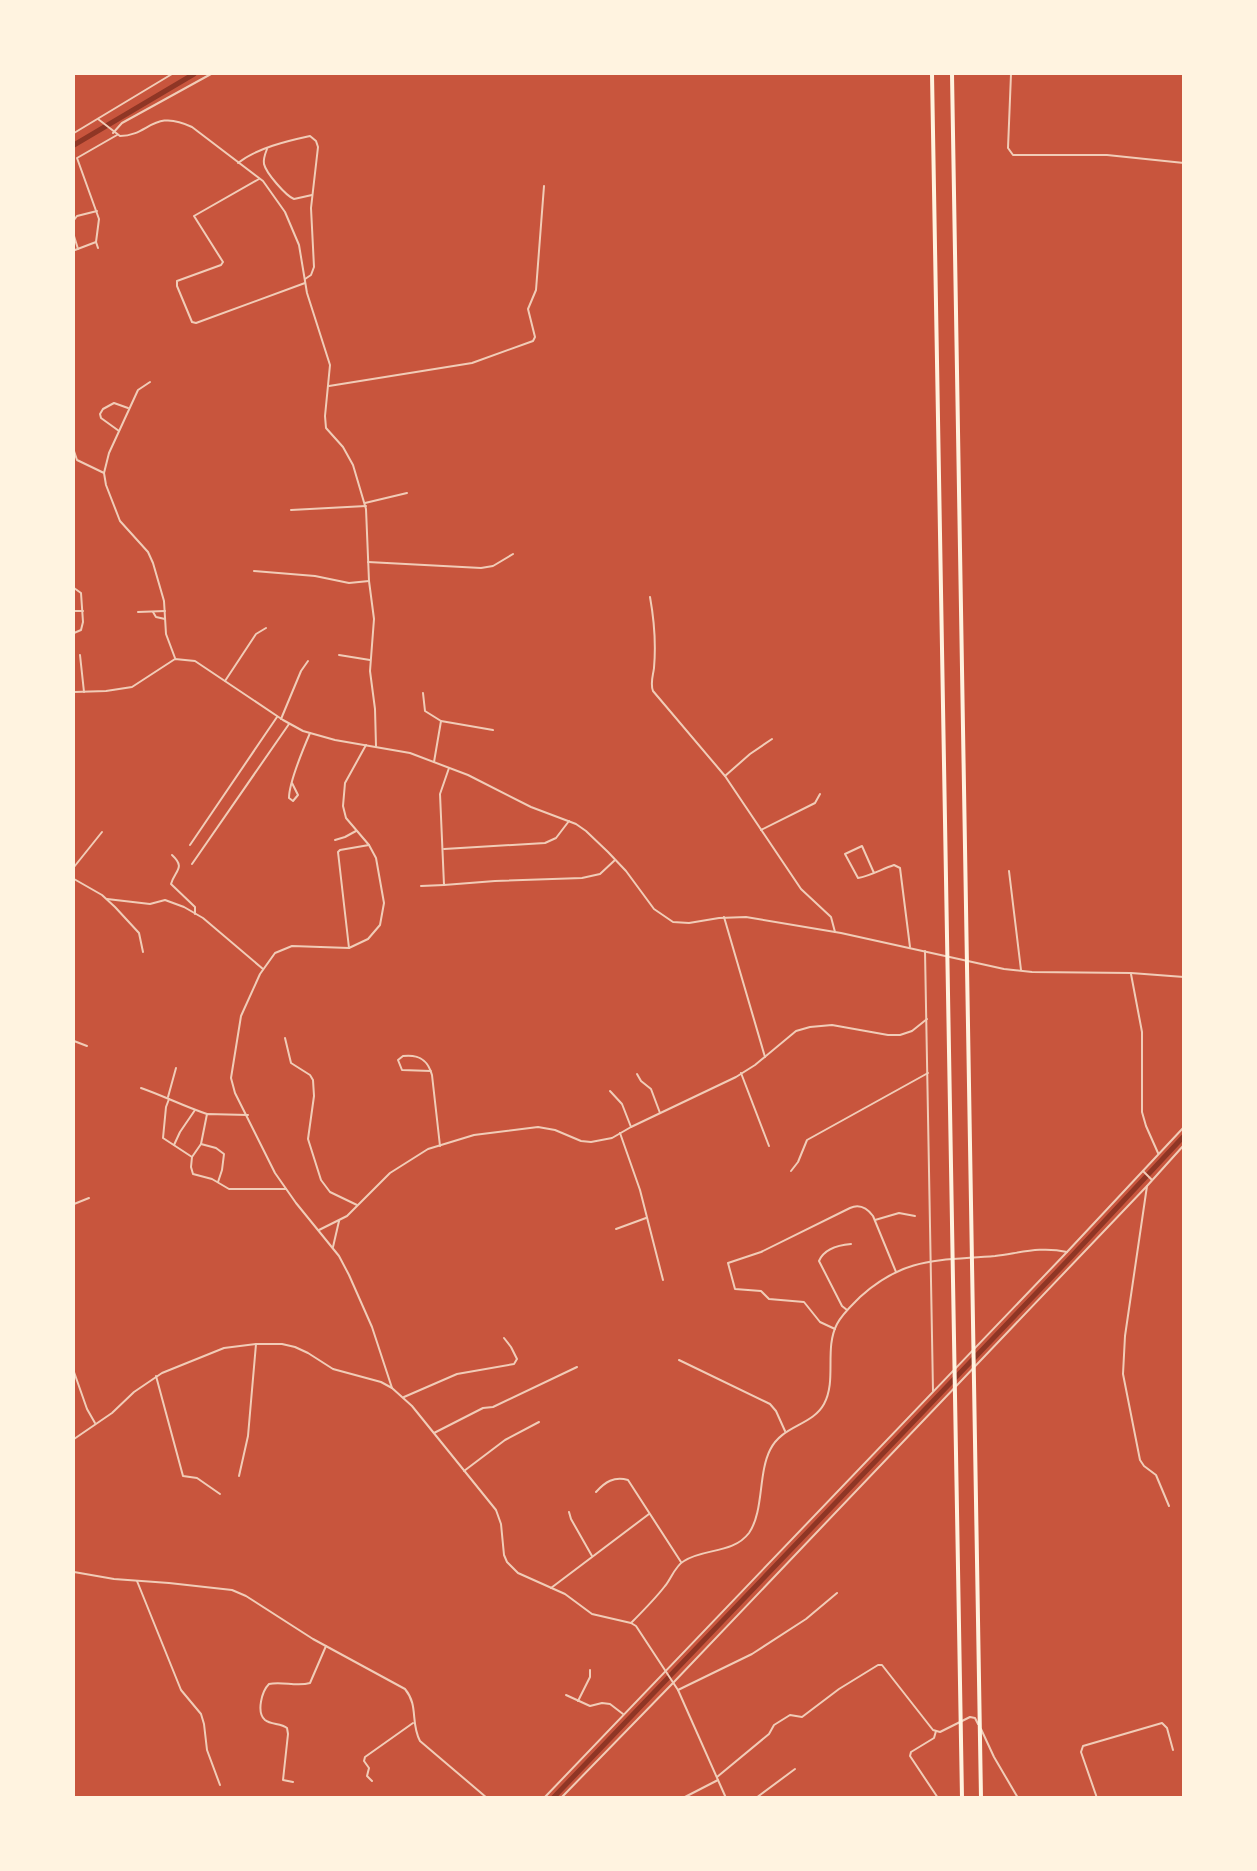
<svg xmlns="http://www.w3.org/2000/svg" width="1257" height="1871" font-family="'Varela Round',sans-serif">
	<style>
		.lines { fill: none; stroke-linecap: round; stroke-linejoin: round }
		.canal { stroke: #8f3625; stroke-width: 5 }
		.minor { stroke: #f1ccb7; stroke-width: 2 }
		.motorway { stroke: #fff3e0; stroke-width: 4 }
	</style>
	<rect width="100%" height="100%" fill="#c8553d"/>
	<g class="lines">
		<g class="canal">
			<polyline points="74,145 194,74"/>
			<polyline points="553,1798 1072,1256 1184,1136"/>
		</g>
		<g class="minor">
			<polyline points="1011,74 1008,148 1013,155 1107,155 1184,163"/>
			<path d="M98,119l22,17c29,0 33,-28 72,-9l71,54 22,31 14,33 8,48 23,72 -5,51 1,12 17,19 10,18 13,44 3,72 5,38 -4,52 5,38 1,37"/>
			<polyline points="74,133 172,74"/>
			<polyline points="113,133 122,123 211,74"/>
			<path d="M267,149c-2,5 -4,10 -3,15 2,9 22,32 30,35l18,-4"/>
			<path d="M238,163c19,-15 49,-22 72,-27l6,5 2,6 -7,61 3,59 -3,8 -6,4"/>
			<polyline points="259,179 194,216 223,262 221,265 177,281 177,286 192,322 196,323 305,283"/>
			<polyline points="74,220 77,216 97,211"/>
			<polyline points="74,236 78,249"/>
			<polyline points="98,248 96,242 99,219 77,158 117,135"/>
			<polyline points="75,250 96,242"/>
			<polyline points="329,386 472,363 533,341 535,337 528,309 536,290 544,186"/>
			<polyline points="119,431 101,418 100,414 103,409 114,403 128,408"/>
			<polyline points="74,451 77,460 104,473 106,485 120,521 148,552 153,563 164,601 166,634 175,658"/>
			<polyline points="104,473 109,453 138,390 150,382"/>
			<polyline points="365,503 407,493"/>
			<polyline points="291,510 366,506"/>
			<polyline points="368,562 481,568 493,566 513,554"/>
			<polyline points="254,571 315,576 349,583 369,581"/>
			<polyline points="74,588 81,593 83,622 81,630 74,633"/>
			<path d="M650,597c4,22 6,48 4,71 -1,8 -4,15 -1,23l72,85 76,113 30,28 4,15"/>
			<polyline points="74,611 83,611"/>
			<polyline points="138,612 165,611"/>
			<polyline points="153,612 156,617 165,619"/>
			<polyline points="80,655 84,692"/>
			<polyline points="339,655 370,660"/>
			<polyline points="225,681 256,634 266,628"/>
			<polyline points="74,692 106,691 132,687 175,659 195,661 283,720 303,731 335,740 410,753 468,775 531,807 576,824 586,831 608,852 626,871 654,909 673,922 689,923 719,918 746,917 841,933 1004,969 1032,972 1131,973 1184,977"/>
			<polyline points="423,693 425,711 441,721"/>
			<polyline points="281,719 301,671 308,661"/>
			<polyline points="366,745 345,783 343,806 346,818 369,845 376,858 384,903 380,925 368,939 349,948 292,946 275,953 260,974 241,1016 231,1078 235,1093 275,1173 296,1203 339,1256 349,1275 372,1327 392,1388"/>
			<polyline points="434,762 441,721 493,730"/>
			<polyline points="449,768 440,794 444,885 495,881 582,878 600,874 615,860"/>
			<polyline points="725,776 750,754 772,739"/>
			<path d="M292,783l6,12 -5,6 -4,-3c0,-14 15,-51 21,-65"/>
			<polyline points="761,830 815,803 820,794"/>
			<polyline points="335,840 345,837 356,831"/>
			<polyline points="190,845 277,717"/>
			<polyline points="444,849 545,843 556,838 569,821"/>
			<path d="M172,855c14,13 3,15 -1,29l24,23v7"/>
			<polyline points="192,864 289,724"/>
			<polyline points="74,867 102,832"/>
			<polyline points="1009,871 1021,970"/>
			<path d="M874,873l-12,-27 -17,8 13,24c12,-2 24,-9 36,-13l6,3 10,79"/>
			<polyline points="74,879 102,895 115,907 139,933 143,952"/>
			<polyline points="421,886 444,885"/>
			<polyline points="107,899 150,904 165,900 184,907 203,918 263,969"/>
			<polyline points="724,917 765,1057"/>
			<polyline points="349,948 338,852 340,850 369,845"/>
			<polyline points="925,951 933,1391"/>
			<polyline points="1131,974 1142,1032 1142,1112 1146,1126 1158,1153"/>
			<polyline points="285,1038 291,1063 310,1075 313,1080 314,1096 308,1139 321,1180 330,1192 357,1205"/>
			<polyline points="74,1041 87,1046"/>
			<path d="M431,1071l-29,-1 -4,-10 5,-4c16,-2 25,4 29,19l8,71"/>
			<polyline points="741,1073 769,1146"/>
			<polyline points="637,1074 641,1081 651,1089 660,1113"/>
			<path d="M141,1088c23,8 42,18 66,26"/>
			<polyline points="610,1091 622,1104 631,1127"/>
			<polyline points="168,1097 176,1068"/>
			<polyline points="169,1099 166,1107 163,1138 192,1157 191,1167 193,1174 212,1179 229,1189 286,1189"/>
			<polyline points="620,1133 640,1190 663,1280"/>
			<polyline points="201,1144 216,1148 224,1154 222,1170 218,1182"/>
			<polyline points="174,1145 180,1132 195,1110"/>
			<polyline points="192,1157 201,1144 207,1114 248,1115"/>
			<polyline points="791,1171 798,1162 807,1140 928,1073"/>
			<polyline points="1143,1171 1152,1180"/>
			<polyline points="74,1204 89,1198"/>
			<polyline points="875,1220 899,1213 915,1216"/>
			<polyline points="616,1229 646,1218"/>
			<polyline points="319,1230 347,1216 390,1173 428,1149 474,1135 538,1127 555,1130 581,1141 591,1142 612,1138 631,1127 736,1077 755,1065 796,1031 810,1027 832,1025 888,1035 900,1035 912,1031 927,1019"/>
			<polyline points="333,1247 339,1221"/>
			<path d="M847,1310l-5,-4 -23,-45c5,-12 20,-16 32,-17"/>
			<path d="M835,1329l-15,-7 -16,-20 -35,-3 -8,-8 -26,-2 -7,-26 33,-11 89,-44c9,-4 17,0 23,8l23,56"/>
			<polyline points="679,1360 770,1404 776,1411 785,1431"/>
			<polyline points="74,1372 87,1409 95,1423"/>
			<polyline points="156,1376 183,1476 197,1478 220,1494"/>
			<polyline points="404,1397 457,1374 514,1364 517,1359 511,1347 504,1338"/>
			<polyline points="434,1433 483,1408 493,1407 577,1367"/>
			<polyline points="74,1439 112,1413 134,1392 162,1373 224,1348 256,1344 282,1344 295,1347 308,1353 333,1369 381,1382 392,1388 412,1406 496,1510 501,1524 504,1555 507,1562 518,1573 565,1594 592,1614 631,1623 636,1626 678,1690 726,1798"/>
			<polyline points="464,1471 505,1440 539,1422"/>
			<polyline points="239,1476 248,1436 256,1344"/>
			<path d="M596,1492c9,-10 18,-16 32,-12l53,82"/>
			<polyline points="1169,1506 1156,1475 1144,1466 1140,1460 1123,1374 1125,1336 1147,1186 1184,1145"/>
			<polyline points="569,1512 571,1519 592,1556"/>
			<path d="M74,1572l40,7 55,4 63,7 14,6 67,43 92,50c14,17 5,33 15,52l67,57"/>
			<polyline points="137,1581 181,1690 201,1714 204,1724 207,1750 220,1785"/>
			<polyline points="551,1588 649,1514"/>
			<path d="M631,1623c12,-12 24,-24 34,-37 6,-7 10,-20 19,-25 20,-13 49,-7 65,-28 15,-22 9,-59 21,-83 12,-25 42,-24 54,-46 13,-24 0,-55 13,-80 5,-10 15,-19 23,-27 45,-41 80,-36 135,-41 25,-3 46,-10 72,-4"/>
			<polyline points="678,1690 752,1654 806,1619 837,1593"/>
			<polyline points="566,1695 590,1706 602,1703 610,1704 623,1714"/>
			<polyline points="578,1701 590,1677 590,1670"/>
			<polyline points="981,1729 994,1757 1018,1798"/>
			<polyline points="936,1731 934,1738 911,1752 910,1756 938,1798"/>
			<polyline points="717,1777 769,1734 774,1725 790,1715 802,1717 839,1689 878,1665 882,1665 933,1730 940,1732 970,1717 975,1718 978,1724"/>
			<polyline points="372,1781 367,1776 369,1768 364,1761 365,1757 413,1723"/>
			<path d="M293,1782l-10,-2 5,-46 -1,-6c-6,-5 -16,-3 -22,-8 -9,-8 -3,-29 4,-36 13,-3 28,3 41,-1l16,-37"/>
			<polyline points="544,1798 1067,1252 1184,1127"/>
			<polyline points="561,1798 673,1683 1147,1186"/>
			<polyline points="683,1798 718,1780"/>
			<polyline points="756,1798 795,1769"/>
			<polyline points="1097,1798 1081,1752 1083,1746 1162,1723 1167,1728 1173,1750"/>
		</g>
		<g class="motorway">
			<polyline points="932,74 962,1798"/>
			<polyline points="952,74 981,1798"/>
		</g>
	</g>
	<rect width="1257" height="1871" fill="none" stroke="#fff3e0" stroke-width="150"/>
</svg>
